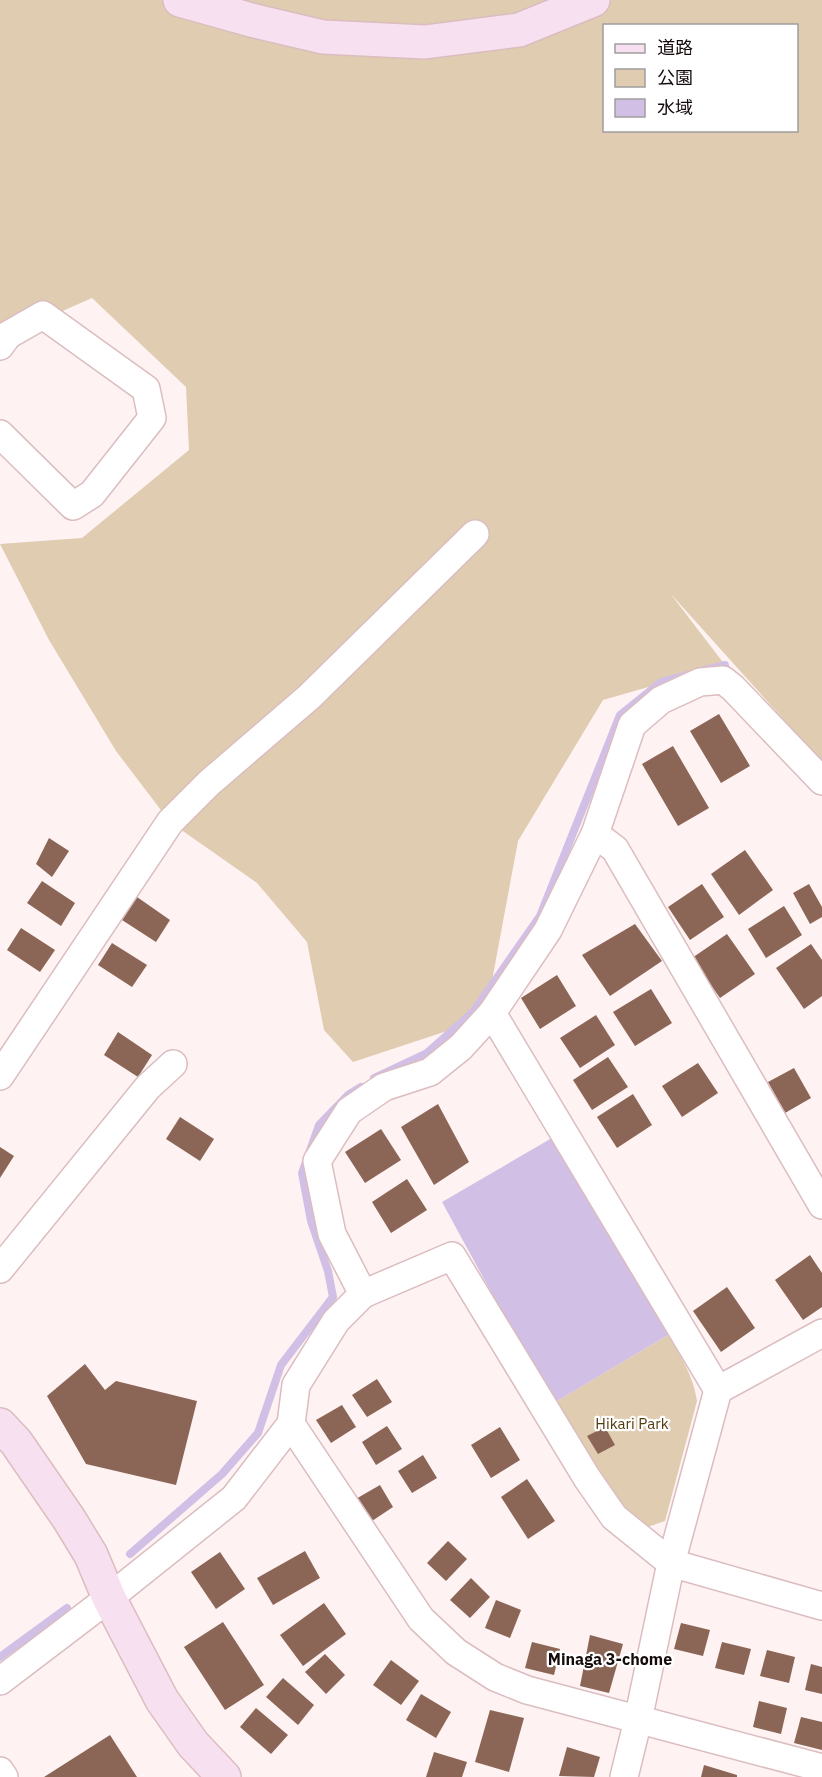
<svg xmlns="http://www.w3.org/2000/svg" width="822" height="1777" font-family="'IBM Plex Sans','Noto Sans JP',sans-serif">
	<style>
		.green { fill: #dfccb1; fill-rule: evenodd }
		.water { fill: #d1bfe5 }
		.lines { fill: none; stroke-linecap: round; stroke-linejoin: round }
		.stream { stroke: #d1bfe5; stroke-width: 8 }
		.building { fill: #8b6555 }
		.street-casing { stroke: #dbbdc0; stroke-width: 30 }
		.secondary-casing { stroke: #dbbdc0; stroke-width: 36 }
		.street { stroke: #fff; stroke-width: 27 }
		.secondary { stroke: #f7e1f0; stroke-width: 33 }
		.labels { text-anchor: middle; stroke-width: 4.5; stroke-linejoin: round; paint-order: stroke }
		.park-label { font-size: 15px; fill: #533a0d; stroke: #fff }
		.neighbourhood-label { font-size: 16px; font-weight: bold; fill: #150b0c; stroke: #fff }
	</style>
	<rect width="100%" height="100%" fill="#fff2f3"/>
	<g class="green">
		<path d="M0,0h822v762l-152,-169 55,72 -122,35 -85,141 -27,145 -38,43 -100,33 -29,-32 -17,-88 -50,-59 -87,-61 -54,-71 -67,-111 -49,-96 82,-6 107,-88 -3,-63 -94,-89 -84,37 -8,-1zM604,26h192v104h-192z"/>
		<path d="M668,1335c13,22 25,40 29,66l-32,120 -23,8 -45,-52 -45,-73z"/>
	</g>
	<polygon class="water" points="552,1138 668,1335 552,1404 442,1202"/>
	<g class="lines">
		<g class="stream">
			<polyline points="705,670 725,665"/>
			<polyline points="374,1078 427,1053 473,1012 540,916 620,715 661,682 687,675"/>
			<polyline points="130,1554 222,1474 258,1433 281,1365 333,1297 328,1271 311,1221 302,1173 319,1125 348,1095 361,1087"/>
			<polyline points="0,1657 67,1608"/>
		</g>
	</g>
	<g class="building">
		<polygon points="719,714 750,766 721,783 690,731"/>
		<polygon points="673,746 709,808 678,826 642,764"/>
		<polygon points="49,838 69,851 52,877 36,864"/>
		<polygon points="745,850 773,890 739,915 711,874"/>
		<polygon points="42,881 75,903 61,926 27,903"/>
		<polygon points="702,884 724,917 690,940 668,907"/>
		<polygon points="809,884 822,907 822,917 810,924 793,893"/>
		<polygon points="137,897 170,920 156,942 122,920"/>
		<polygon points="784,906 802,935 766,958 748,929"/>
		<polygon points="635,924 662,961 610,996 582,955"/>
		<polygon points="21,928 55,950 40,972 7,950"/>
		<polygon points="727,934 755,974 720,998 692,958"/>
		<polygon points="112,943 147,965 132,987 98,965"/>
		<polygon points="811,944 822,960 822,996 804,1009 776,968"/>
		<polygon points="557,975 576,1006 540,1029 521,998"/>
		<polygon points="651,989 672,1023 635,1046 613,1012"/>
		<polygon points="596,1015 615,1045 580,1068 560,1038"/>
		<polygon points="118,1032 152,1055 138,1077 104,1055"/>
		<polygon points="608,1057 628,1087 592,1110 573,1080"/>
		<polygon points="698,1063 718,1093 682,1117 662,1086"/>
		<polygon points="794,1068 811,1098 785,1113 768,1082"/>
		<polygon points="633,1094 652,1125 617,1148 597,1117"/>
		<polygon points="438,1104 469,1162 434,1185 401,1127"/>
		<polygon points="180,1117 214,1139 200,1161 166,1139"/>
		<polygon points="381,1129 401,1160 365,1183 345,1152"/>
		<polygon points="0,1147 14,1156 0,1178"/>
		<polygon points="407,1179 427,1210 391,1233 372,1202"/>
		<polygon points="810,1255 822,1273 822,1307 803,1320 775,1280"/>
		<polygon points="727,1287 755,1328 721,1352 693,1311"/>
		<polygon points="85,1364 105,1390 116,1381 197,1401 176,1485 86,1464 47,1396"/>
		<polygon points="377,1379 392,1402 367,1417 352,1395"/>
		<polygon points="342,1405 356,1427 331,1443 316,1420"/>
		<polygon points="387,1426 402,1449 376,1465 362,1442"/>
		<polygon points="500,1427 520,1460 491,1478 471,1445"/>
		<polygon points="605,1427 615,1445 598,1454 587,1436"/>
		<polygon points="423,1455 437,1478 412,1493 398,1471"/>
		<polygon points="527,1479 555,1521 528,1539 501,1497"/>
		<polygon points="380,1485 393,1507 369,1523 354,1500"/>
		<polygon points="448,1541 467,1559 446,1581 427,1563"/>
		<polygon points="305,1551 320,1578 273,1605 257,1578"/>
		<polygon points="220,1552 245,1589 216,1609 191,1572"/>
		<polygon points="471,1578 490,1597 470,1618 450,1600"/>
		<polygon points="496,1600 521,1610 510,1638 485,1628"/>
		<polygon points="324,1603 346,1634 303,1666 280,1635"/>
		<polygon points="223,1622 264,1685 225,1710 184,1647"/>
		<polygon points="681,1623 710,1630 703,1656 674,1649"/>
		<polygon points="590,1635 623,1644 609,1693 580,1686"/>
		<polygon points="532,1642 560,1649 554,1675 525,1668"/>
		<polygon points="722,1642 751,1649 744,1675 715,1668"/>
		<polygon points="767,1650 795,1657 789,1683 760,1676"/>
		<polygon points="325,1654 345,1675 326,1694 305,1672"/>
		<polygon points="391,1660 419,1681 401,1705 373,1685"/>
		<polygon points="811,1664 822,1667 822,1694 805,1690"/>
		<polygon points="283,1678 314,1705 298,1725 266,1697"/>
		<polygon points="421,1694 451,1712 436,1738 406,1720"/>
		<polygon points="759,1701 787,1708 781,1734 753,1727"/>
		<polygon points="256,1708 288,1735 271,1754 240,1727"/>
		<polygon points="490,1710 524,1718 509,1772 475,1762"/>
		<polygon points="801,1717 822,1722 822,1750 794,1743"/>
		<polygon points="110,1735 137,1777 44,1777"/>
		<polygon points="567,1747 600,1757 594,1777 559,1776"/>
		<polygon points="434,1752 467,1762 462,1777 426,1777"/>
		<polygon points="704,1765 737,1775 737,1777 701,1777"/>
	</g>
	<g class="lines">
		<defs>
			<g id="street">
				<polyline points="0,346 8,335 43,315 146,389 152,418 92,494 73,506 0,434"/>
				<polyline points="595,834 615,849 822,1205"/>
				<polyline points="492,1013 718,1390"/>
				<polyline points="0,1076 170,822 209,783 309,697 475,534"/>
				<polyline points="0,1269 148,1087 173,1064"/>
				<polyline points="363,1294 332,1234 317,1161 349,1111 384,1087 430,1072 461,1047 492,1013 548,930 595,834 632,725 661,700 700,682 723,680 733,688 822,781"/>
				<polyline points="291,1424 421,1619 456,1652 495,1677 527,1690 822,1768"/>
				<polyline points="0,1681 109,1598 234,1498 291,1424 296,1385 336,1321 363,1294 452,1256 587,1478 614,1517 671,1563 822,1606"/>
				<polyline points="0,1771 4,1777"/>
				<polyline points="624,1777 638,1720 671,1563 718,1390 822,1333"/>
			</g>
			<g id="secondary">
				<polyline points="180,0 255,21 323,37 425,42 519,30 593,0"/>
				<polyline points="0,1425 16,1442 69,1519 91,1555 109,1598 162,1700 193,1744 224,1777"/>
			</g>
		</defs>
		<use href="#street" class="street-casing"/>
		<use href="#secondary" class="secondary-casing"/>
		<use href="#street" class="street"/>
		<use href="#secondary" class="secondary"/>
	</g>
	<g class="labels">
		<g class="park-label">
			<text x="632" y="1429">Hikari Park</text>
		</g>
		<g class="neighbourhood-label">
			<text x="610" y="1665">Minaga 3-chome</text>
		</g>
	</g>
	<rect x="603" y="24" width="195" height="108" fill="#ffffff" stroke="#a19d9e" stroke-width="1.5"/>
	<rect x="615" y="44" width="30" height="9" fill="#f7e1f0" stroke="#a19d9e" stroke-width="1.5"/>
	<text x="657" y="54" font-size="18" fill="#150b0c">道路</text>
	<rect x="615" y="69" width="30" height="18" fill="#dfccb1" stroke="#a19d9e" stroke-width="1.5"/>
	<text x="657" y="84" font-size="18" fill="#150b0c">公園</text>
	<rect x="615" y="99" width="30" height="18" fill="#d1bfe5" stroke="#a19d9e" stroke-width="1.5"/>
	<text x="657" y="114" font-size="18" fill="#150b0c">水域</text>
</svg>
